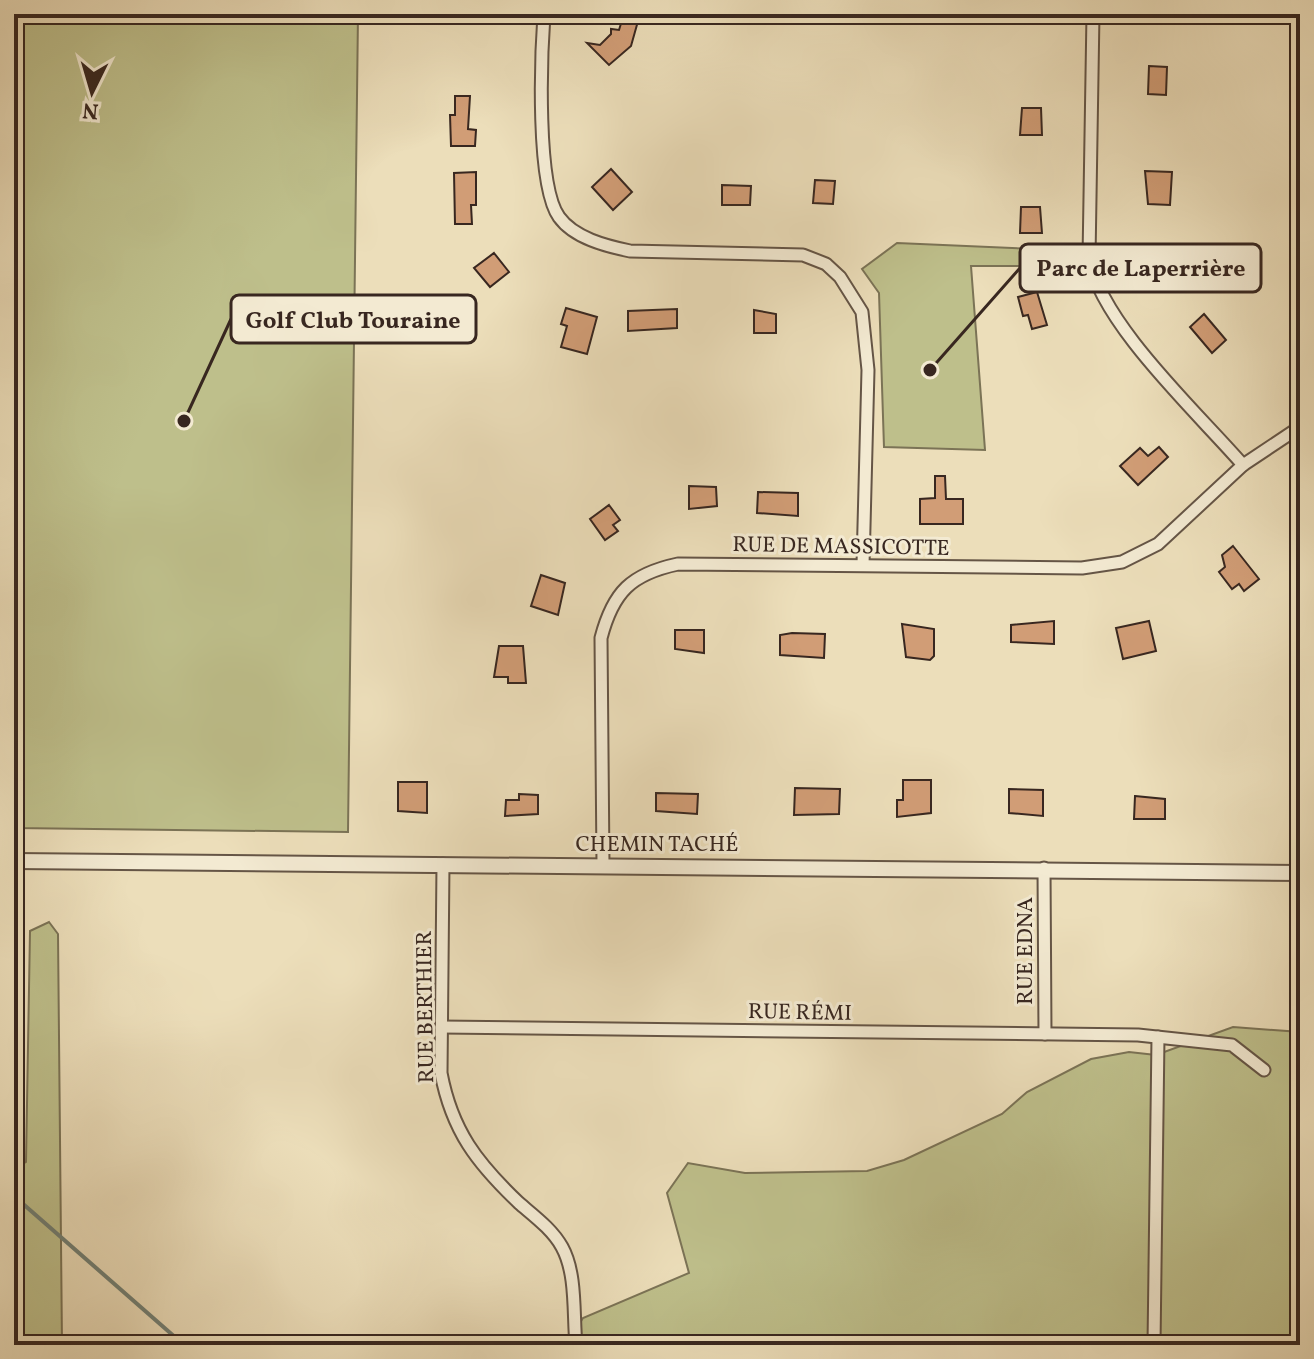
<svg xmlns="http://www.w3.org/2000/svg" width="1314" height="1359" font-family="Vollkorn,serif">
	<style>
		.green { fill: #bebf8b; stroke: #7b7356; stroke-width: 2 }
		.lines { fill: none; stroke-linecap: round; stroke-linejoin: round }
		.stream { stroke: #728075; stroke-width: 4 }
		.building { fill: #d19d76; stroke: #382720; stroke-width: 2 }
		.minor-casing { stroke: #655546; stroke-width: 15 }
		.tertiary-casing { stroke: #655546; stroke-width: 18 }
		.minor { stroke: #f3ead2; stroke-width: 11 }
		.tertiary { stroke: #f3ead2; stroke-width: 14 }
		.labels { text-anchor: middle; stroke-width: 6; stroke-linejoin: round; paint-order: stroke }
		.street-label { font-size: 22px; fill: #382720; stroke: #f3ead2 }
		.leader { fill: none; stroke: #382720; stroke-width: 3 }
		.callout-dot { fill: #382720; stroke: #f3ead2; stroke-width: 3 }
		.callout { fill: #f3ead2; stroke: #382720; stroke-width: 3 }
		.callout-label { font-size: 24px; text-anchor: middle; font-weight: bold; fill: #382720 }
	</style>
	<rect width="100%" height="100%" fill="#ecdeba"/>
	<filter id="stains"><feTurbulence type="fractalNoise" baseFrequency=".0025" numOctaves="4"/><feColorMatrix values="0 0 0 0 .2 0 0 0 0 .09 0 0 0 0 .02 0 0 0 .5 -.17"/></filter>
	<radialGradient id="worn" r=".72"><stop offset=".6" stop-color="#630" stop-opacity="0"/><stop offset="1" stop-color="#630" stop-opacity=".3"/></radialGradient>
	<g class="green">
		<polygon points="14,14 358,14 348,832 14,828"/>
		<polygon points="897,243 1081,251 1081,266 971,266 985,450 884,447 879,293 862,269"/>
		<polygon points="49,922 58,934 62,1345 20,1345 20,1236 14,1230 14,1169 26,1162 30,931"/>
		<polygon points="1233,1027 1300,1032 1300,1345 566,1345 583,1318 689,1273 667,1193 688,1163 745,1173 867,1171 904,1160 1002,1114 1027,1092 1091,1059 1129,1052 1156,1055"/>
	</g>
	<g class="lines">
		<polyline class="stream" points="14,1196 184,1345"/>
	</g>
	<g class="building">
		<polygon points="624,14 640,14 631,46 609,65 587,43 600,45 611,34 611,29 619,30"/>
		<polygon points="1149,66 1167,67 1166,95 1148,94"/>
		<polygon points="455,96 470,96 468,129 476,130 475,146 451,146 450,115 455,115"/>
		<polygon points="1022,108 1041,108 1042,135 1020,135"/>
		<polygon points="611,169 632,192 613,210 592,187"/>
		<polygon points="1145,171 1172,172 1170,205 1148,204"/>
		<polygon points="476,172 476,205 471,205 472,224 455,224 454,173"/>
		<polygon points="815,180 835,181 833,204 813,203"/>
		<polygon points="722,185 751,186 750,205 722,205"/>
		<polygon points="1021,207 1040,207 1042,233 1020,233"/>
		<polygon points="494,253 509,272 490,287 474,268"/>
		<polygon points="1037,292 1047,325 1032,329 1028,315 1023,316 1018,297"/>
		<polygon points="566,308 597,317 587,354 561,347 567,326 561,324"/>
		<polygon points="677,309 677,328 628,331 628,311"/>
		<polygon points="754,310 776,314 776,333 754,333"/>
		<polygon points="1204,314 1226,340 1212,353 1190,327"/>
		<polygon points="1159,447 1168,457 1138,485 1120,466 1140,448 1148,456"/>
		<polygon points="935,476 945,476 946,499 963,499 963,524 920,524 920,499 935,498"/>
		<polygon points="689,486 716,487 717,506 689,509"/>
		<polygon points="758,492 798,493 798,516 757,513"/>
		<polygon points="609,505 620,520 613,525 618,531 605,540 590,519"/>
		<polygon points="1233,546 1259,579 1244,591 1239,584 1232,589 1219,572 1225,567 1222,555"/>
		<polygon points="541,575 565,583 558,615 531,606"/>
		<polygon points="1054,621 1054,644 1011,642 1011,625"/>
		<polygon points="1149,621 1156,651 1123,659 1116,628"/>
		<polygon points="902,624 934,629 934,656 930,660 906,657"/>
		<polygon points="675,630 704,630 704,653 675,649"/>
		<polygon points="792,633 825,634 824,658 780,655 780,635"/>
		<polygon points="499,646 523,646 526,683 508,683 508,677 494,677"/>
		<polygon points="903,780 931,780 931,813 897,817 897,800 903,800"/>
		<polygon points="398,782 427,782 427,813 398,811"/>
		<polygon points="795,788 840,789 839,814 794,815"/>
		<polygon points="1009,789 1043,790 1043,816 1009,813"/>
		<polygon points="656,793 698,794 697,814 656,811"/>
		<polygon points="519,794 538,795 538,814 505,816 506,800 519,800"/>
		<polygon points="1135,796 1165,799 1165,819 1134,819"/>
	</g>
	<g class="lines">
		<defs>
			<g id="minor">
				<path d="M544,14c-3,42 -8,171 15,203 15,21 47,29 71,34l173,4 23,9 14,13 22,35 6,58 -5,195"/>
				<path d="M1093,14l-4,244c12,66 109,155 154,207"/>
				<path d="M443,864l-2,209c11,58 36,90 78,130 15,13 33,26 43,44 15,27 11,68 14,98"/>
				<path d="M603,864l-2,-226c12,-46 30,-64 77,-74l404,4 40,-6 36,-18 85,-79 57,-38"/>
				<polyline points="1044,868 1045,1034"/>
				<polyline points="441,1027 1138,1035 1232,1045 1264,1070"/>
				<polyline points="1154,1345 1158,1037"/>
			</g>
			<polyline id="tertiary" points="14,861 1300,873"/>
		</defs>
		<use href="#minor" class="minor-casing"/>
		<use href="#tertiary" class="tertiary-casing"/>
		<use href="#minor" class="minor"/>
		<use href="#tertiary" class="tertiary"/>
	</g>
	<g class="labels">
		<g class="street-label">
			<text transform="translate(841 545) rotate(1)" y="8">RUE DE MASSICOTTE</text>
			<text x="657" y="851">CHEMIN TACHÉ</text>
			<text transform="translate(1024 951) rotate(-90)" y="8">RUE EDNA</text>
			<text transform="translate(424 1007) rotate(-91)" y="8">RUE BERTHIER</text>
			<text transform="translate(800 1011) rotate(1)" y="8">RUE RÉMI</text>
		</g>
	</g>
	<path class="leader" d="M930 370L1020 268M184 421L231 319"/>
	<g class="callout-dot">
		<circle cx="930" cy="370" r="8"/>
		<circle cx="184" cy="421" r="8"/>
	</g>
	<g class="callout">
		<rect x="1020" y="244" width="241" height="48" rx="8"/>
		<rect x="231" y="295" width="245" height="48" rx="8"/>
	</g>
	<g class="callout-label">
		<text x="1141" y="276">Parc de Laperrière</text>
		<text x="353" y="328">Golf Club Touraine</text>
	</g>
	<rect width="1314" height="1359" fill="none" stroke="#ecdeba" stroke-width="48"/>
	<rect x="16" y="16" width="1282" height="1327" fill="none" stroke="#382720" stroke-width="4"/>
	<rect x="24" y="24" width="1266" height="1311" fill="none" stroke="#382720" stroke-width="2"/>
	<g transform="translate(92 92) rotate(185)" stroke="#f3ead2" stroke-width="6" paint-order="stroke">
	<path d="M0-6L14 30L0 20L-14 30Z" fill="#382720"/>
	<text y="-12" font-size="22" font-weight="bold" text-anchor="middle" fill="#382720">N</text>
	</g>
	<rect width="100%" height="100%" filter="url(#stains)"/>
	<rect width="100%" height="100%" fill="url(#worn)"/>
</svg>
